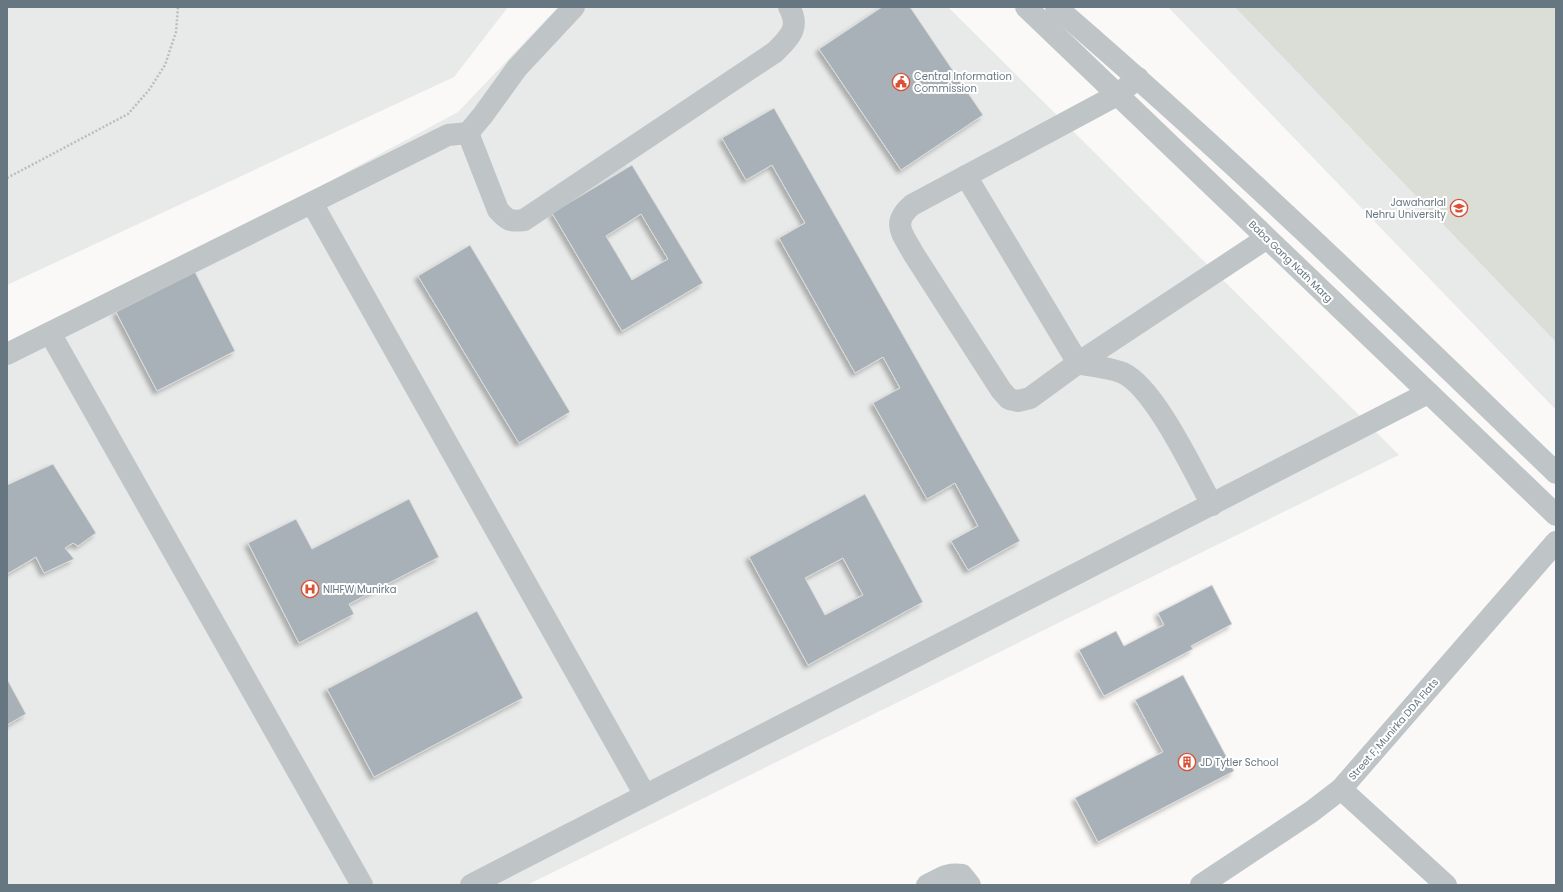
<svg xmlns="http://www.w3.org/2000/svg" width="1563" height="892" font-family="Poppins,sans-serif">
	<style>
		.built { fill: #e8e9e9 }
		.green { fill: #daded7 }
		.building { fill: #a8b1b7; stroke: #dbdbda; fill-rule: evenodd; filter: url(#shadow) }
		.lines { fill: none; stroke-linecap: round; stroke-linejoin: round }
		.path { stroke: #babec0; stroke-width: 2.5; stroke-dasharray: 2 2; stroke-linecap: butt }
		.minor { stroke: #bfc4c7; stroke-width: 22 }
		.labels { text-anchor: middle; stroke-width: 4; stroke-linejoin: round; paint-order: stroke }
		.poi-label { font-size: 10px; fill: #667781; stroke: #fff; text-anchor: start }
		.street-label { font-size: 10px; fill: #667781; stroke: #fff }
	</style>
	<defs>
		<filter id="shadow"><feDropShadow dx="-3.5" dy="3.5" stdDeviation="2" flood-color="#0004"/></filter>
	</defs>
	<rect width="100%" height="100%" fill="#faf9f8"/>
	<g class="built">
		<polygon points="7,7 508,7 454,77 7,285"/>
		<polygon points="558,7 948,7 1399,455 527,885 7,885 7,361 354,168 458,112"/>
		<polygon points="1168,7 1556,7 1556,410"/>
	</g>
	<polygon class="green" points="1235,7 1556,7 1556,342"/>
	<g class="building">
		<polygon points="882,7 910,7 983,115 901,170 819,49"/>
		<polygon points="774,108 1020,541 968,570 951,541 978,526 955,483 927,499 873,403 900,388 883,357 855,373 779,238 805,223 772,165 746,180 722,138"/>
		<path d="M632,165l71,118 -81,48 -70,-118zM641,214l27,45 -36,21 -26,-44z"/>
		<polygon points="470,245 570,412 519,443 418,276"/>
		<polygon points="195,272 235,351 157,391 116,312"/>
		<polygon points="53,464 96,533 78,546 73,543 65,548 74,559 44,573 36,557 7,574 7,485"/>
		<path d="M865,494l58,108 -115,63 -59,-108zM843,558l20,37 -38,20 -20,-37z"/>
		<polygon points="409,499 439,557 349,604 354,614 299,643 248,543 296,519 312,549"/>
		<polygon points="1212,585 1232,624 1191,646 1193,649 1104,696 1079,650 1116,631 1124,646 1164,625 1158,613"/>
		<polygon points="477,611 523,698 374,777 327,689"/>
		<polygon points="1183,675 1234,771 1098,842 1075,798 1163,752 1135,700"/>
		<polygon points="7,679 26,714 7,725"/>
	</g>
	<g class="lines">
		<polyline class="path" points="7,178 128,114 149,90 165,65 176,32 178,7"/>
		<g class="minor">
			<polyline points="1026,7 1556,515"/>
			<path d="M1056,7c173,149 337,308 500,466"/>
			<path d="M1138,78l-21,17 -205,110c-21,18 -10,28 1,48l88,137 8,9 9,2 12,-3 48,-35 189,-125"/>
			<path d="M468,133l30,77c9,10 12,12 26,10l251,-168c14,-14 26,-24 14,-45"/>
			<path d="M966,176l112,187c12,3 34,5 45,10 32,15 71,99 89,132"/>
			<polyline points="312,203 645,795"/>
			<polyline points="50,333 362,885"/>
			<polyline points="7,354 448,135 468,133 483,115 517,68 574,7"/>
			<polyline points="1341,789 1446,885"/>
			<polyline points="471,885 1428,393"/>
			<path d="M927,885c14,-6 18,-12 35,-10l8,10"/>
			<polyline points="1201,885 1311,812 1341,789 1556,542"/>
		</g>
	</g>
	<defs>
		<symbol id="civic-ring" viewBox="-11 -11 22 22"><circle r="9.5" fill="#fff" stroke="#db5136" stroke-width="1.5"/><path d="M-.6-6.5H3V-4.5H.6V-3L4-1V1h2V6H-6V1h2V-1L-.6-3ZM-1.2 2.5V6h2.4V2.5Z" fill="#db5136"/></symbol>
		<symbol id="university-ring" viewBox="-11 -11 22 22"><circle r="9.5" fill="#fff" stroke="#db5136" stroke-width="1.5"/><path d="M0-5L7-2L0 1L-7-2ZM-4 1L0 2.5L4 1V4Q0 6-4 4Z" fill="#db5136"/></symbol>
		<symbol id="hospital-ring" viewBox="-11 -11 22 22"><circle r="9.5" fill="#fff" stroke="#db5136" stroke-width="1.5"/><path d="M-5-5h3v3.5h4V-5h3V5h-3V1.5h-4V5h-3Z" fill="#db5136"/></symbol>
		<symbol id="building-ring" viewBox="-11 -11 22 22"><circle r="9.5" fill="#fff" stroke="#db5136" stroke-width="1.5"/><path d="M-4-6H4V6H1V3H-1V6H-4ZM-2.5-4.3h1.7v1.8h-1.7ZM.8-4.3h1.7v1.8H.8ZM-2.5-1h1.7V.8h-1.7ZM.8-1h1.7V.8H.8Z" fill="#db5136"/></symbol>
	</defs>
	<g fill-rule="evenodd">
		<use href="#civic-ring" x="891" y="72" width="20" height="20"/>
		<use href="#university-ring" x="1449" y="198" width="20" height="20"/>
		<use href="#hospital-ring" x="300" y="579" width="20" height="20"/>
		<use href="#building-ring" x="1177" y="752" width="20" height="20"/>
	</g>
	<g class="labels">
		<g class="poi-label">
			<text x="914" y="80">Central Information<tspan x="914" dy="12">Commission</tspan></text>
			<text x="1446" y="206" text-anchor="end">Jawaharlal<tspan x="1446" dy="12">Nehru University</tspan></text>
			<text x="323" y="593">NIHFW Munirka</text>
			<text x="1200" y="766">JD Tytler School</text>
		</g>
		<g class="street-label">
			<text transform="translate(1291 261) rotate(44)" y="4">Baba Gang Nath Marg</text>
			<text transform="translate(1393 729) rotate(-49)" y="4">Street F, Munirka DDA Flats</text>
		</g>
	</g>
	<rect width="1563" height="892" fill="none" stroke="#667781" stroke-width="16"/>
</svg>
